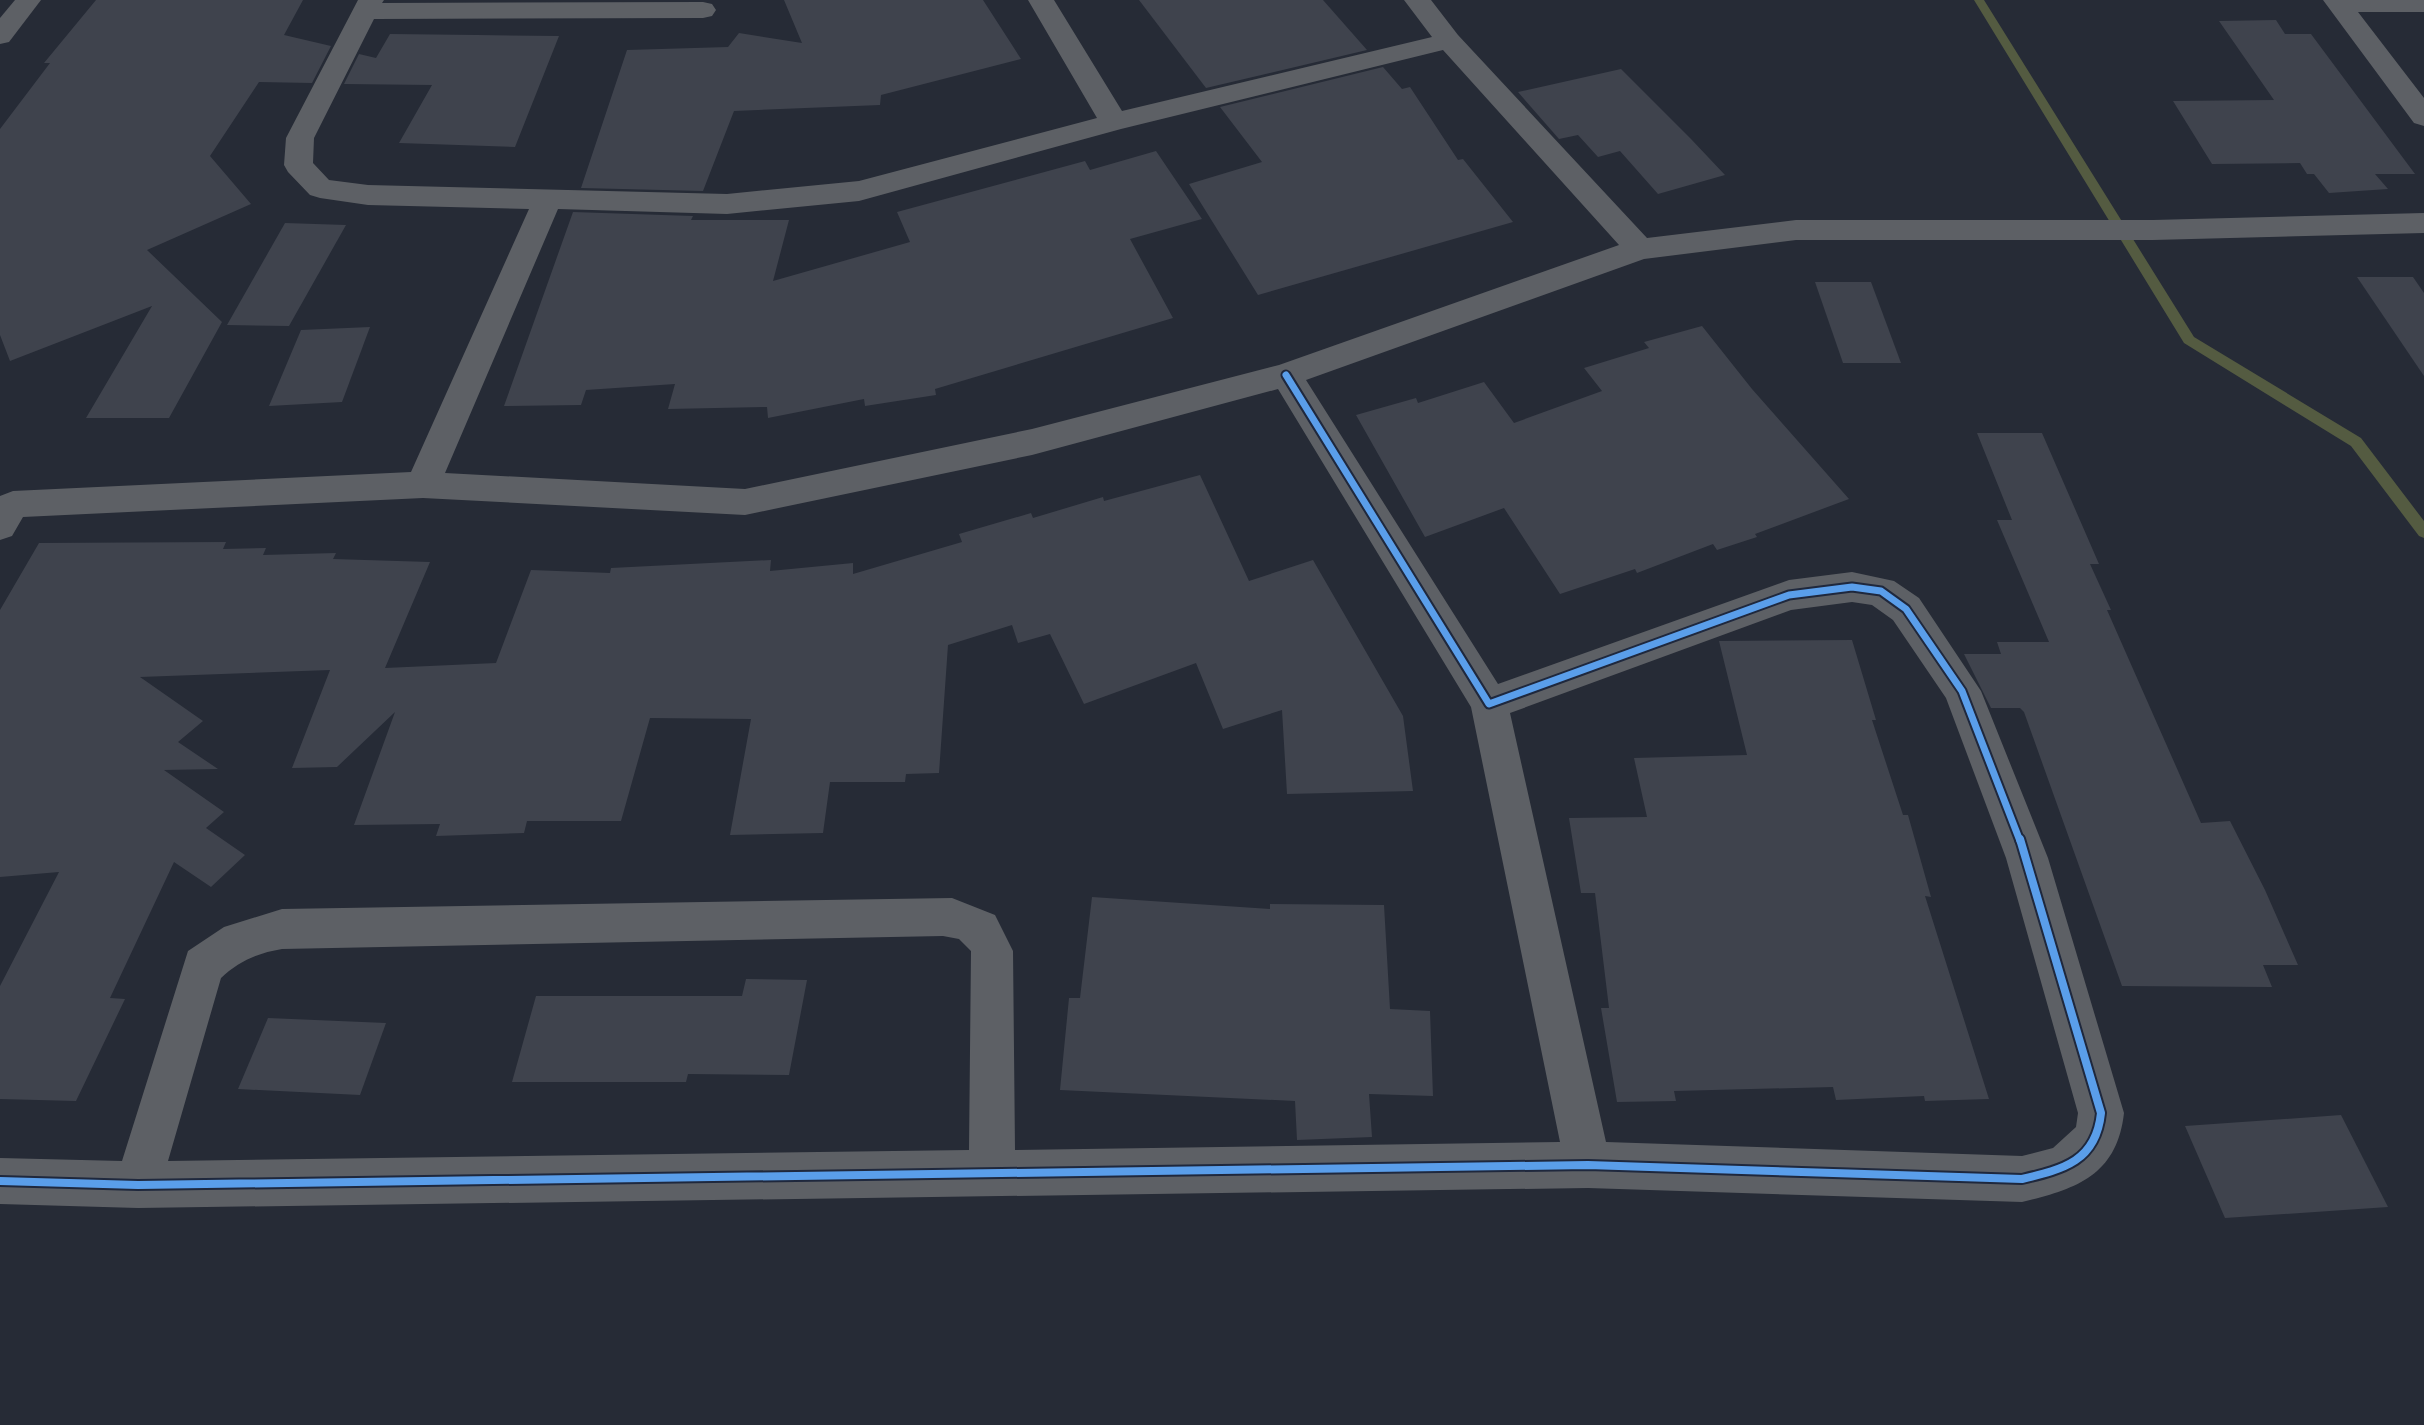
<svg xmlns="http://www.w3.org/2000/svg" width="2424" height="1425" font-family="'DM Sans',sans-serif">
	<style>
		.lines { fill: none; stroke-linecap: round; stroke-linejoin: round }
		.stream { fill: #545b41; fill-rule: evenodd }
		.building { fill: #3f434d }
		.street { fill: #5d6065; fill-rule: evenodd }
		.cycleway-far1-casing { stroke: #1f283d; stroke-width: 11 }
		.cycleway-casing { stroke: #1f283d; stroke-width: 12 }
		.cycleway-far1 { stroke: #5a9eea; stroke-width: 7 }
		.cycleway { stroke: #5a9eea; stroke-width: 8 }
	</style>
	<rect width="100%" height="100%" fill="#262b36"/>
	<g class="lines">
		<polygon class="stream" points="1974,0 1984,0 2194,337 2361,438 2424,521 2424,538 2419,536 2351,446 2184,343"/>
	</g>
	<g class="building">
		<polygon points="96,0 303,0 284,35 331,46 312,83 259,82 210,156 251,204 147,250 222,322 169,418 86,418 152,306 10,361 0,335 0,129 50,63 44,63"/>
		<polygon points="784,0 983,0 1021,59 881,95 880,105 734,111 703,191 581,188 627,50 728,47 739,33 802,43"/>
		<polygon points="1139,0 1323,0 1367,50 1206,88"/>
		<polygon points="2276,20 2285,34 2311,34 2415,174 2375,174 2388,189 2329,193 2314,174 2307,174 2300,163 2212,164 2173,101 2274,100 2219,21"/>
		<polygon points="390,34 477,35 559,36 515,147 399,143 432,85 344,84 359,54 376,58"/>
		<polygon points="1383,67 1402,89 1410,87 1458,160 1463,159 1513,222 1258,295 1189,184 1262,162 1220,107"/>
		<polygon points="1621,69 1691,139 1725,175 1658,194 1620,151 1598,157 1578,135 1559,139 1518,92"/>
		<polygon points="1156,151 1202,219 1130,239 1173,318 935,389 936,395 865,406 864,399 768,418 767,407 668,409 675,384 586,390 581,405 504,406 573,212 693,216 691,220 789,220 773,281 910,242 897,212 1085,161 1090,170"/>
		<polygon points="285,223 346,225 289,326 227,325"/>
		<polygon points="2357,277 2413,277 2424,293 2424,376"/>
		<polygon points="1815,282 1871,282 1901,363 1843,363"/>
		<polygon points="1702,326 1752,389 1849,499 1755,534 1757,537 1717,550 1713,544 1637,573 1635,569 1560,594 1504,508 1425,537 1356,415 1416,398 1418,403 1484,382 1514,423 1602,391 1584,368 1649,348 1644,342"/>
		<polygon points="370,327 342,402 269,406 301,330"/>
		<polygon points="1977,433 2042,433 2099,564 2090,564 2111,610 2107,610 2201,823 2230,821 2265,890 2298,965 2263,965 2272,987 2122,986 2024,712 2020,708 1991,708 1964,654 2001,654 1997,642 2049,642 1997,520 2012,520"/>
		<polygon points="1200,475 1249,581 1313,560 1403,716 1413,791 1287,794 1282,710 1223,729 1196,663 1084,704 1050,634 1018,643 1012,625 948,645 939,773 906,774 905,782 830,782 823,833 730,835 751,719 650,718 621,821 527,821 524,833 436,836 440,824 354,825 395,712 337,767 292,768 330,670 140,677 203,721 178,742 218,769 164,770 224,812 206,828 245,855 211,887 174,862 110,998 125,999 76,1101 0,1099 0,986 59,872 0,877 0,610 39,543 226,542 223,549 266,548 263,555 336,553 333,559 430,562 385,668 496,663 531,570 610,573 611,568 771,560 770,571 853,563 853,574 962,542 959,534 1031,513 1033,518 1103,497 1104,501"/>
		<polygon points="1852,640 1876,720 1872,720 1903,815 1908,815 1931,897 1925,896 1989,1099 1925,1101 1924,1096 1836,1100 1833,1087 1674,1091 1676,1101 1617,1102 1601,1008 1609,1008 1595,893 1581,893 1569,818 1647,817 1634,758 1747,755 1719,641"/>
		<polygon points="1092,897 1270,909 1270,904 1384,905 1390,1009 1430,1011 1433,1096 1369,1094 1372,1137 1297,1140 1295,1101 1060,1090 1069,998 1080,998"/>
		<polygon points="746,979 807,980 789,1075 688,1074 686,1082 512,1082 536,996 742,996"/>
		<polygon points="268,1018 386,1023 360,1095 238,1089"/>
		<polygon points="2341,1115 2388,1207 2225,1218 2185,1126"/>
	</g>
	<g class="lines">
		<g class="street">
			<polygon points="15,0 41,0 9,42 0,44 0,18"/>
			<path d="M358,0h26l-2,3 321,-1 9,2 4,6 -4,6 -9,2 -329,1 -60,119 -1,25 16,17 39,5 359,9 132,-13 238,-63 -69,-118h26l68,111 310,-74 -28,-37h27l27,35 189,203 149,-18h357l271,-7v20l-271,7h-357l-152,19 -338,121 192,304 291,-104 63,-8 42,9 25,17 62,93 67,167 76,255c-7,62 -47,76 -102,89l-434,-14 -1450,20 -138,-4v-46l122,3 66,-210 36,-24 58,-18 670,-11 43,17 18,36 2,199 545,-8 -89,-435 -193,-318 -246,66 -287,60 -322,-17 -400,19 -11,19 -12,4v-44l13,-5 398,-19 118,-263 -161,-4 -48,-7 -10,-3 -22,-23 -4,-7 2,-27zM1443,50l176,195 -340,120 -247,64 -287,60 -300,-16 113,-264 169,5 132,-13 262,-72zM1852,602l20,3 21,15 53,78 60,160 72,255 -2,14 -23,21 -31,8 -416,-14 -96,-429 281,-103zM943,936l16,3 12,12 -2,199 -801,11 53,-183c18,-17 37,-25 61,-29z"/>
			<polygon points="2323,0 2424,0 2424,12 2358,12 2424,98 2424,126 2414,123"/>
		</g>
		<defs>
			<polyline id="cycleway-far1" points="1286,375 1489,704 1789,595 1852,587 1881,591 1906,609 1962,691 2020,841"/>
			<path id="cycleway" d="M0,1181l138,4 1450,-20 434,14c42,-10 74,-18 79,-66l-81,-274"/>
		</defs>
		<use href="#cycleway-far1" class="cycleway-far1-casing"/>
		<use href="#cycleway" class="cycleway-casing"/>
		<use href="#cycleway-far1" class="cycleway-far1"/>
		<use href="#cycleway" class="cycleway"/>
	</g>
</svg>
